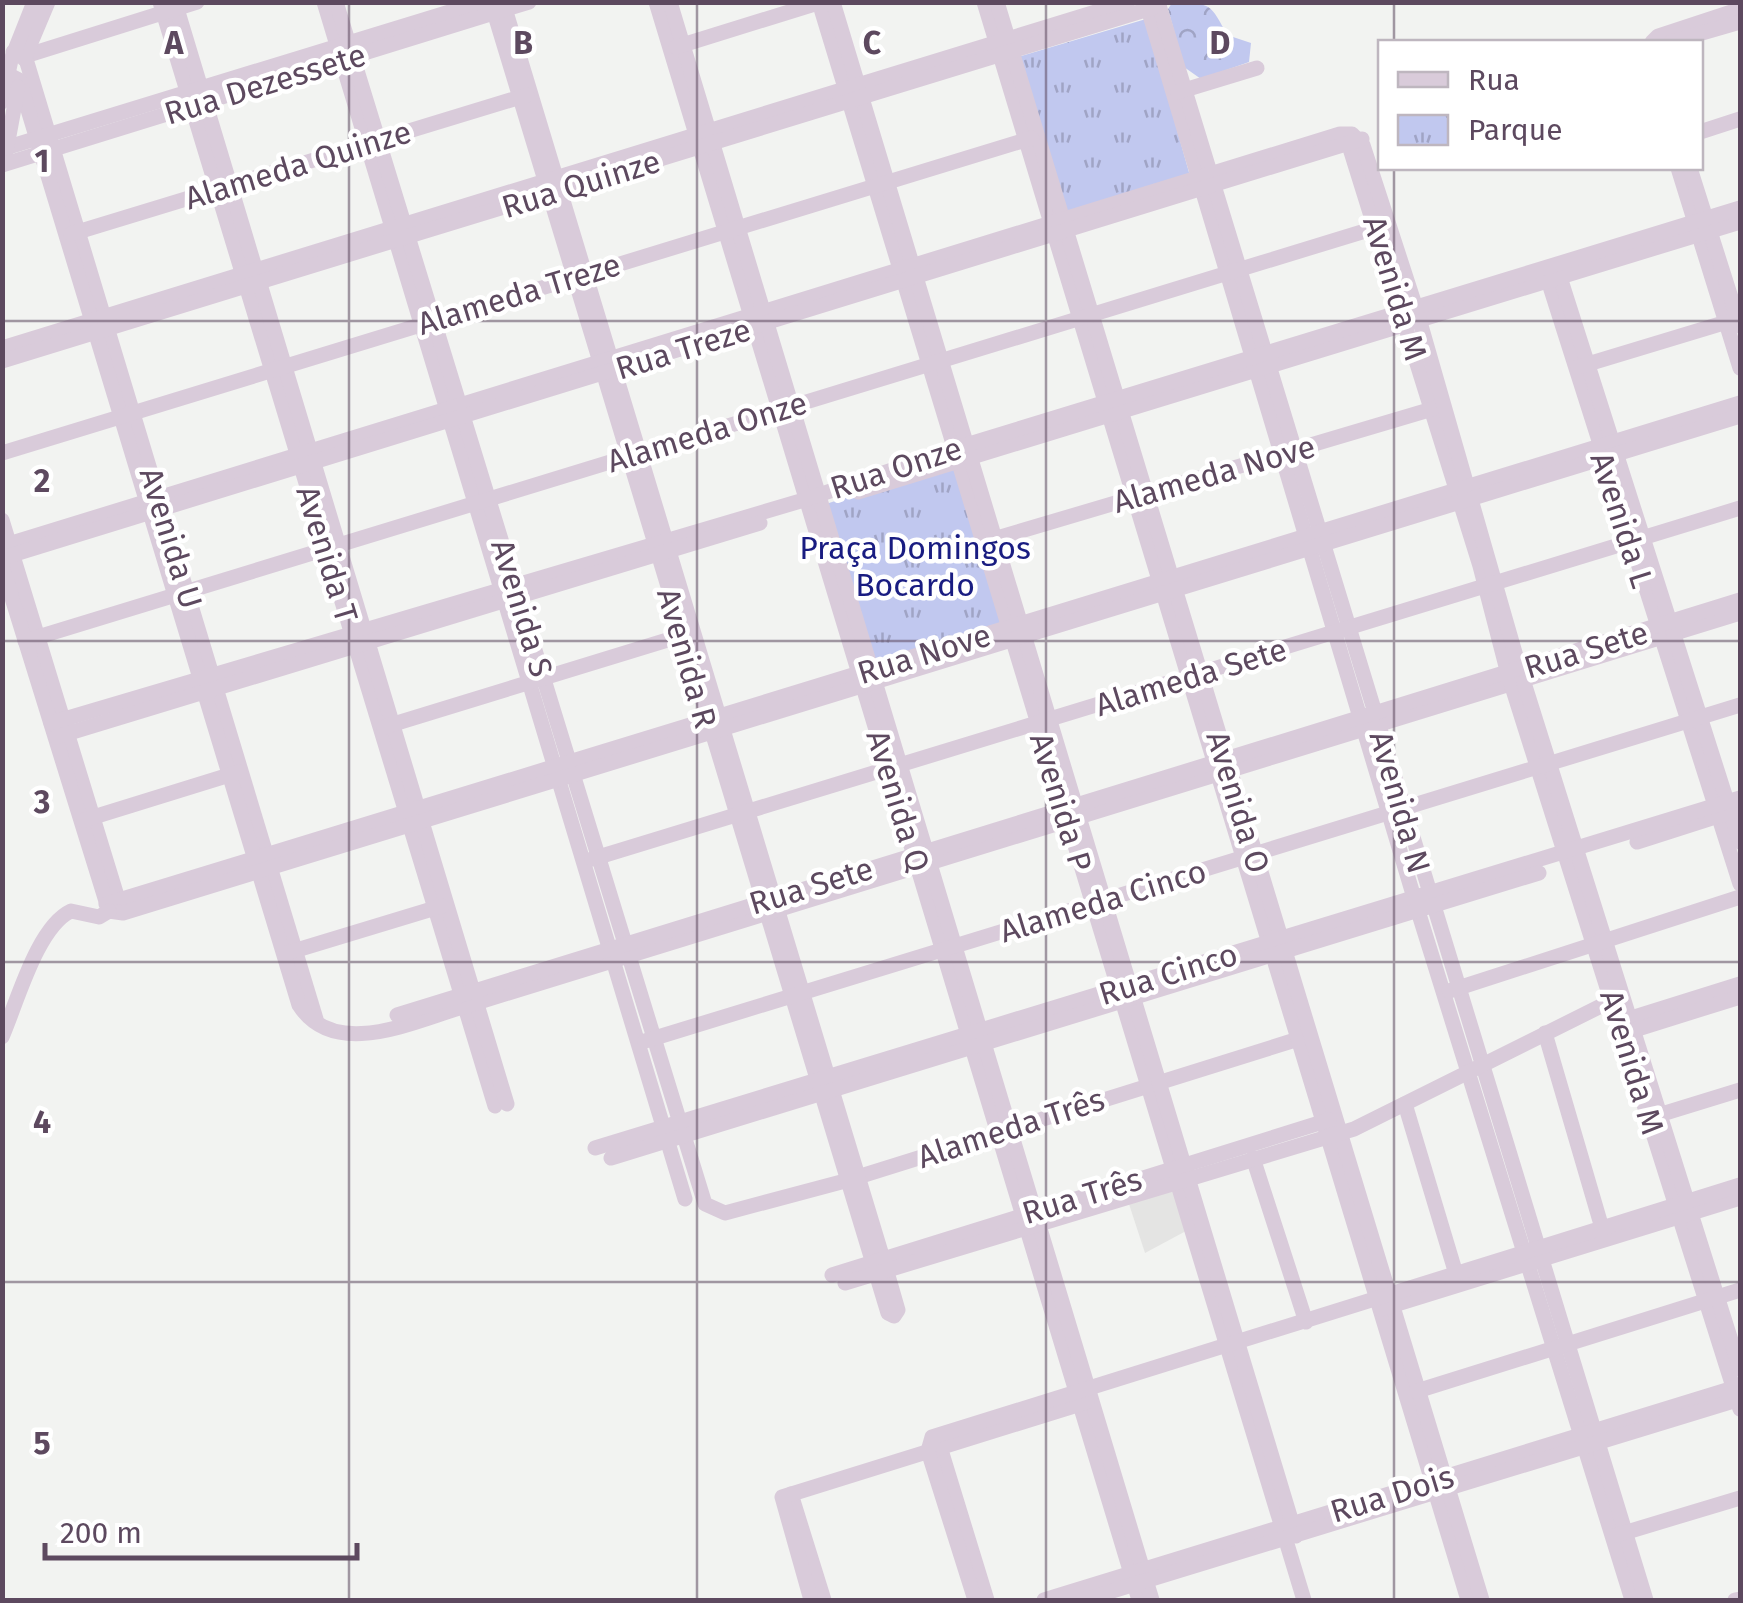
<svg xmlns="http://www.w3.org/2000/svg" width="1743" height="1603" font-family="'Fira Sans',sans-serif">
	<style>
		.education { fill: #e4e4e3 }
		.forest { fill: url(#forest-crowns) }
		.park { fill: url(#park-tufts) }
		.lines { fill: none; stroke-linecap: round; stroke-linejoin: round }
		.minor { stroke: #d9cbda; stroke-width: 15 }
		.grid { fill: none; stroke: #5d495f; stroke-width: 2.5; stroke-opacity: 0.55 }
		.labels { text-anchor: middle; stroke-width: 9; stroke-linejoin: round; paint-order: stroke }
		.street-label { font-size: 32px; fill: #5d495f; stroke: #fff }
		.park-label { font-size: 32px; fill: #191c81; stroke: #fff }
		.grid-label { font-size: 32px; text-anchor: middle; font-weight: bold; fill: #5d495f; stroke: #fff; stroke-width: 9; stroke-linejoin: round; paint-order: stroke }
	</style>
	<defs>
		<pattern id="forest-crowns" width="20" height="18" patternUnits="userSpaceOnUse" patternTransform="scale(2.5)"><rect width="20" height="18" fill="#c1c8ef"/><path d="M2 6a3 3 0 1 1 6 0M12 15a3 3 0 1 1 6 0" fill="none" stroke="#a0a4c5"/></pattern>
		<pattern id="park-tufts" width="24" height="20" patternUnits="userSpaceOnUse" patternTransform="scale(2.5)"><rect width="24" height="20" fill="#c1c8ef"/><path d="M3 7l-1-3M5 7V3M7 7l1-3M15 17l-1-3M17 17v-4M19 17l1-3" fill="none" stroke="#a0a4c5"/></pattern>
	</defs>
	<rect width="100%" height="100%" fill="#f2f3f1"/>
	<polygon class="education" points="1174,1187 1186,1231 1145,1253 1128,1201"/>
	<path class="forest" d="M1172,3c38,0 38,-1 55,32l24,8 -2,19 -48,17 -17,-12 -16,-58z"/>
	<g class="park">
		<polygon points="1146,19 1190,176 1067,213 1018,57"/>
		<polygon points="956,461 1007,627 872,668 823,505"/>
	</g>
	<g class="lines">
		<g class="minor">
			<polyline points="160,2 495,1106"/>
			<polyline points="175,2 507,1104"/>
			<polyline points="324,2 685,1199"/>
			<polyline points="336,2 705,1204 725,1213 845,1181 1308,1036"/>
			<polyline points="491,2 888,1313 894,1316 898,1310 887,1272 503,2"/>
			<polyline points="656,2 1139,1600"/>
			<polyline points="670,2 1152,1600"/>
			<polyline points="819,2 1304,1600"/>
			<polyline points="833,2 1296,1536"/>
			<polyline points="984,2 1468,1600"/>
			<polyline points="997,2 1482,1600"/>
			<polyline points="1146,2 1418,911 1632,1600"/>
			<polyline points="1158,2 1646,1600"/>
			<polyline points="1652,42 1658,36 1740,9"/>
			<polyline points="1671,42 1740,22"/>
			<polyline points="676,47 821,2"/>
			<polyline points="13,52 25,56 197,2"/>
			<polyline points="25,56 316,1019"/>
			<polyline points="24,59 48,2"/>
			<path d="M7,74l12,6 280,925c36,56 117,15 164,2l1277,-394"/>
			<polyline points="1178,92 1257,68"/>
			<polyline points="2,102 11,60 34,2"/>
			<polyline points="1700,132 1740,119"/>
			<polyline points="1347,139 1480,566 1508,674 1740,1409"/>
			<polyline points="2,149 482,2"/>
			<polyline points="6,152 18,87"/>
			<polyline points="2,165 529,2"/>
			<polyline points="1678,168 1740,368"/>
			<polyline points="1690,168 1740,326"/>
			<polyline points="71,234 527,95"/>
			<polyline points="1546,274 1740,884"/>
			<polyline points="1559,274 1740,842"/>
			<polyline points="2,348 1128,2"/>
			<polyline points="2,361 1155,7"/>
			<polyline points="1578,367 1740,318"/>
			<polyline points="2,453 1032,138"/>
			<polyline points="858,492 1740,222"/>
			<polyline points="2,520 121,909"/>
			<polyline points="987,541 1439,407"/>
			<polyline points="2,546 1340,134 1352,134 1363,145 1416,308 1520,670 1740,1369"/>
			<polyline points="2,558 1362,139"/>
			<polyline points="2,566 109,911"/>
			<polyline points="25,641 1388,224"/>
			<polyline points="51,723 804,500 953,449 1740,208"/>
			<polyline points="384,727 687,634"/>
			<polyline points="56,737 760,523"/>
			<polyline points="84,820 239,772"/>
			<polyline points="1637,842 1740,809"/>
			<polyline points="592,859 1740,508"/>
			<polyline points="106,904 1740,403"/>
			<polyline points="109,911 123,913 1740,416"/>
			<polyline points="287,953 442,906"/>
			<polyline points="1449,991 1740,897"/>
			<polyline points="397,1015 1740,600"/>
			<polyline points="1625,1020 1740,984"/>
			<polyline points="1628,1032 1740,997"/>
			<polyline points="1545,1033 1602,1228"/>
			<path d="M2,1037c15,-34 35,-110 69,-126l28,6 10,-6"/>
			<polyline points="645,1041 1740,705"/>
			<polyline points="1405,1104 1456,1274"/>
			<polyline points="1662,1114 1740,1090"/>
			<polyline points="595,1148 1740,798"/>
			<polyline points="611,1158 1539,873"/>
			<polyline points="1253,1158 1306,1322"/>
			<polyline points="832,1275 1329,1120"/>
			<polyline points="845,1283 1354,1129 1613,1000"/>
			<polyline points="1381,1309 1740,1198"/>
			<polyline points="1417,1391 1740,1290"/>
			<polyline points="937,1437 987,1600"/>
			<polyline points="791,1494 824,1600"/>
			<polyline points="1617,1535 1740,1498"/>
			<polyline points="811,1600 782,1497 1087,1402"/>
			<polyline points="975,1600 928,1451 932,1437 1740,1185"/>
			<polyline points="1044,1600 1740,1386"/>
			<polyline points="1083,1600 1740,1399"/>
			<polyline points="1735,1600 1740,1599"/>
		</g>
	</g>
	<path class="grid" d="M349,2v1598M697,2v1598M1046,2v1598M1394,2v40M1394,168v1432M2,321h1738M2,641h1738M2,962h1738M2,1282h1738"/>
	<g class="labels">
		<g class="street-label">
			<text transform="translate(265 84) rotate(-17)" y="11">Rua Dezessete</text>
			<text transform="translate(298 165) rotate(-17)" y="11">Alameda Quinze</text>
			<text transform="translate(581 184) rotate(-17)" y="11">Rua Quinze</text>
			<text transform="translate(1395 288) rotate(73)" y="11">Avenida M</text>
			<text transform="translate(519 294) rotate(-17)" y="11">Alameda Treze</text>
			<text transform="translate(683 349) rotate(-17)" y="11">Rua Treze</text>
			<text transform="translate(707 432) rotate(-17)" y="11">Alameda Onze</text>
			<text transform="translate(896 468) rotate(-18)" y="11">Rua Onze</text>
			<text transform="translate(1214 474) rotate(-16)" y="11">Alameda Nove</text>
			<text transform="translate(1622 520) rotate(72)" y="11">Avenida L</text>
			<text transform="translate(171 538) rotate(73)" y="11">Avenida U</text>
			<text transform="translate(327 554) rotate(73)" y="11">Avenida T</text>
			<text transform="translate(522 608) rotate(73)" y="11">Avenida S</text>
			<text transform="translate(1586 650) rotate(-17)" y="11">Rua Sete</text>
			<text transform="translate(924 654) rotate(-17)" y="11">Rua Nove</text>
			<text transform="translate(687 658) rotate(74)" y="11">Avenida R</text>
			<text transform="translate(1191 677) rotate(-17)" y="11">Alameda Sete</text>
			<text transform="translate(898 801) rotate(73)" y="11">Avenida Q</text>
			<text transform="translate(1061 802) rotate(73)" y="11">Avenida P</text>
			<text transform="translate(1238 802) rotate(73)" y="11">Avenida O</text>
			<text transform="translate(1400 802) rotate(74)" y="11">Avenida N</text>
			<text transform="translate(811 886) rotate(-17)" y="11">Rua Sete</text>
			<text transform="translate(1103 901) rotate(-17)" y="11">Alameda Cinco</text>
			<text transform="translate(1168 974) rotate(-17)" y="11">Rua Cinco</text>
			<text transform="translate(1632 1062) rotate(73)" y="11">Avenida M</text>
			<text transform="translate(1011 1128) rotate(-18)" y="11">Alameda Três</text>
			<text transform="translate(1082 1196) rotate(-17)" y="11">Rua Três</text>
			<text transform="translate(1392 1494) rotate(-17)" y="11">Rua Dois</text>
		</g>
		<g class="park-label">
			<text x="915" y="559">Praça Domingos<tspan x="915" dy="37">Bocardo</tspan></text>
		</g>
	</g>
	<g class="grid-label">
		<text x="174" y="54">A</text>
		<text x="523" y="54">B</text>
		<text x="872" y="54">C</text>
		<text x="1220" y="54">D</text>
		<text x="42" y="172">1</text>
		<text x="42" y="492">2</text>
		<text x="42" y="813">3</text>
		<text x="42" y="1133">4</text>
		<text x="42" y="1454">5</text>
	</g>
	<rect width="1743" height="1603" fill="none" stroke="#5d495f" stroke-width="10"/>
	<rect x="1378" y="40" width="325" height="130" fill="#ffffff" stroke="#beb6bf" stroke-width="2.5"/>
	<rect x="1398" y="72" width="50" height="15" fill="#d9cbda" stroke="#beb6bf" stroke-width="2.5"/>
	<text x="1468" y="90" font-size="30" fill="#5d495f">Rua</text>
	<rect x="1398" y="115" width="50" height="30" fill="url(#park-tufts)" stroke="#beb6bf" stroke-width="2.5"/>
	<text x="1468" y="140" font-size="30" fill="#5d495f">Parque</text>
	<path d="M45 1543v15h312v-15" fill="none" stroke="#5d495f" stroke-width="5"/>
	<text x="60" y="1543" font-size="30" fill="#5d495f" stroke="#ffffff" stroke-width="8" paint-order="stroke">200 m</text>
</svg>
